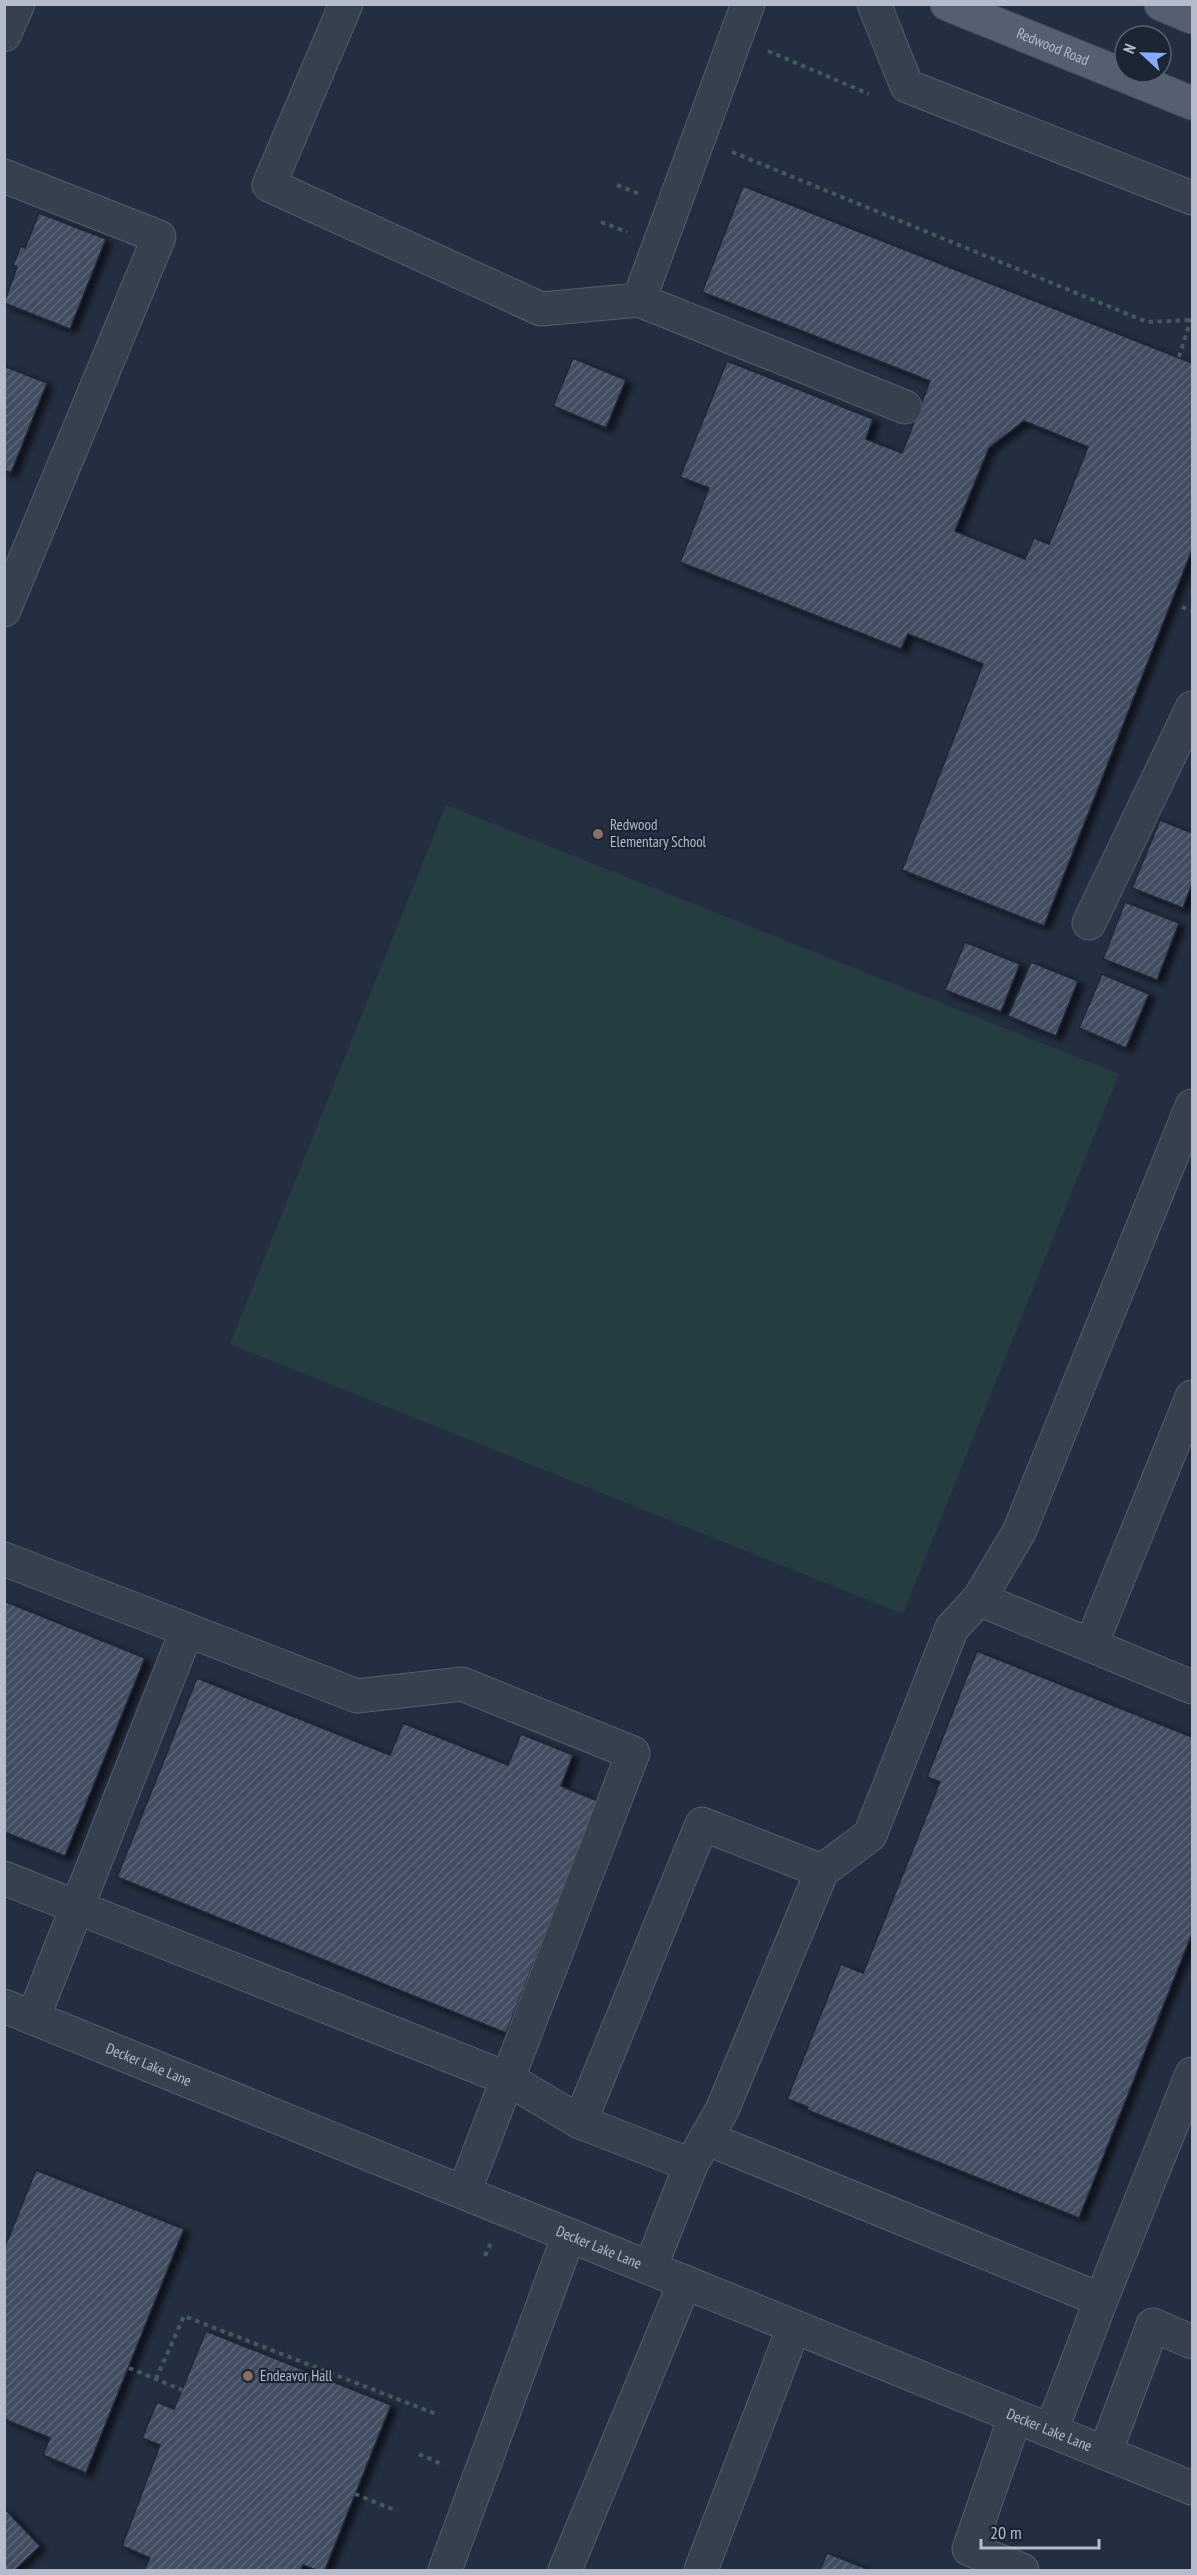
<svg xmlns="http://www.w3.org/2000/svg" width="1197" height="2575" font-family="'PT Sans Narrow',sans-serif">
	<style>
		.pitch { fill: #253c40 }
		.building { fill: url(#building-hatch); stroke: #1e2736; stroke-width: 1.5; fill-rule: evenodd; filter: url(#shadow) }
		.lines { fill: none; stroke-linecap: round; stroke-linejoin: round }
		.minor-casing { stroke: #555e6d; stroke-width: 35 }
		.major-casing { stroke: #414958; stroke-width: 35 }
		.path { stroke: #43595d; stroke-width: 4; stroke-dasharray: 4.5 4.5; stroke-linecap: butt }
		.minor { stroke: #37404f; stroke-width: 33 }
		.major { stroke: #555f6f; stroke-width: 33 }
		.education-dot { fill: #8d6e63; stroke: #1c2534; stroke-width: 2 }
		.labels { text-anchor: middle; stroke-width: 4.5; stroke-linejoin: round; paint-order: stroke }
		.street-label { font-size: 15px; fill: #b4bbca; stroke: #1c2534 }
		.poi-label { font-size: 15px; fill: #b4bbca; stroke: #1c2534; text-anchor: start }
	</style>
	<defs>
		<pattern id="building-hatch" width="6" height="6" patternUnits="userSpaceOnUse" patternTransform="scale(1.5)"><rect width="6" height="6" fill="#424d62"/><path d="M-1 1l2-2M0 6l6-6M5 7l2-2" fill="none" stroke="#5b6577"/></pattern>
		<filter id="shadow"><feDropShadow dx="6" dy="4" stdDeviation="3" flood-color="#0009"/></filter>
	</defs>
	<rect width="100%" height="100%" fill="#232e40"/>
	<polygon class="pitch" points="446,805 1119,1074 903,1614 230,1344"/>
	<g class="building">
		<path d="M743,186l449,177v187l-148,376 -142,-56 81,-206 -75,-30 -7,15 -221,-87 29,-74 -29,-11 47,-116 146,58 -7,20 36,14 28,-72 -228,-89zM1024,421l64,26 -39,97 -15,-6 -9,21 -70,-28 34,-83z"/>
		<polygon points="39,213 106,239 70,329 4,303 17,267 13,265 21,246 25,248"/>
		<polygon points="573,358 626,380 606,428 553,406"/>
		<polygon points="4,366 47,383 11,473 4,470"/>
		<polygon points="1160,820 1192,833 1192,884 1183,908 1132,888"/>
		<polygon points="1125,902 1179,923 1157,980 1103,959"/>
		<polygon points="965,942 1020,964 1001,1012 945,990"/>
		<polygon points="1031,962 1078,981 1056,1036 1008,1016"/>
		<polygon points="1102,974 1149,994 1126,1048 1079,1028"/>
		<polygon points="4,1601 145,1658 65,1856 4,1832"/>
		<polygon points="977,1651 1192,1737 1192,1934 1079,2218 807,2110 808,2107 787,2099 841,1964 863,1973 940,1782 927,1777"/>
		<polygon points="197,1678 390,1755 403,1723 508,1765 521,1734 573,1755 561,1786 598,1801 506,2033 117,1877"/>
		<polygon points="36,2170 184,2229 86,2473 43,2455 50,2438 4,2419 4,2249"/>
		<polygon points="206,2331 391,2405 325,2570 316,2570 303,2565 301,2570 144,2570 150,2558 122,2546 160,2445 142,2438 157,2402 174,2409"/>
		<polygon points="4,2508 40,2546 15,2570 4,2570"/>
		<polygon points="827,2553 870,2570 820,2570"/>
	</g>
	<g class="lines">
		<defs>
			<g id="minor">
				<polyline points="346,4 269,185 541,309 639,300 748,4"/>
				<polyline points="874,4 907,86 1192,198"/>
				<polyline points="4,35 18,4"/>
				<polyline points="4,176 159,237 4,610"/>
				<polyline points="639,300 905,407"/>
				<polyline points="1089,923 1192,708"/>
				<polyline points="4,1559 357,1696 462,1684 633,1753 464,2192"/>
				<polyline points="979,1599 1019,1532 1192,1106"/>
				<polyline points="1091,1645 1192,1397"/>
				<polyline points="822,1871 870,1835 952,1628 979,1599 1192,1687"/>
				<polyline points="4,1878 508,2079 580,2122 691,2165 650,2268"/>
				<path id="s1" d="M4,2006l1188,482"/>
				<polyline points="33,2018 187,1630"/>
				<polyline points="580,2122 702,1824 822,1871 722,2110 691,2165"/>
				<polyline points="706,2138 1101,2300 1051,2431"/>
				<polyline points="1101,2300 1192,2074"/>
				<polyline points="1015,2417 969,2549 1022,2570"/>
				<polyline points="1105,2453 1153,2325 1192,2342"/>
				<polyline points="445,2570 569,2235"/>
				<polyline points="565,2570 685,2282"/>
				<polyline points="701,2570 794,2327"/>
			</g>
			<g id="major">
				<path id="s2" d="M947,4l245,99"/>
				<polyline points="1161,4 1192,17"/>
			</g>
		</defs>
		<use href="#minor" class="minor-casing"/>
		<use href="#major" class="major-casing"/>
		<g class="path">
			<polyline points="768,51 869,94"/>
			<polyline points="732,152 1147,322 1192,320"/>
			<polyline points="617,185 639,194"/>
			<polyline points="601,222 627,232"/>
			<polyline points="1179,357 1192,316"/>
			<polyline points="1182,607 1192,611"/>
			<polyline points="4,2189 5,2190"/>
			<polyline points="485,2256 491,2243"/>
			<polyline points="129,2368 182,2390"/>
			<polyline points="156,2379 184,2316 436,2414"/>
			<polyline points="419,2454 444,2465"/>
			<polyline points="355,2494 397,2511"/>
		</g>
		<use href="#minor" class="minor"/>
		<use href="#major" class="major"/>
	</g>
	<g class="education-dot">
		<circle cx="598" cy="834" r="6"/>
		<circle cx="248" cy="2376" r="6"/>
	</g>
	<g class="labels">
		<g class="street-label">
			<text dy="5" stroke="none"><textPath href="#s2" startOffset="114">Redwood Road</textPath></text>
			<text dy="5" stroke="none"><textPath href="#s1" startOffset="156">Decker Lake Lane</textPath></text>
			<text dy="5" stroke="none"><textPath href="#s1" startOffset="642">Decker Lake Lane</textPath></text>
			<text dy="5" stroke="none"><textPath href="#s1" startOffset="1128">Decker Lake Lane</textPath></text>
		</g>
		<g class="poi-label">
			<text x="610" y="830">Redwood<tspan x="610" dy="17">Elementary School</tspan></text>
			<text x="260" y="2381">Endeavor Hall</text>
		</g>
	</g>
	<rect width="1197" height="2575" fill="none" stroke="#b4bbca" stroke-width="12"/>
	<g transform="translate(1143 54) rotate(292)"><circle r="28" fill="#1c2534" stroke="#596170" stroke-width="1.5"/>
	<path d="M0-4.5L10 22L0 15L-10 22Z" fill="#86adfd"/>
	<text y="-9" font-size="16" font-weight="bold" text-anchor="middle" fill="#b4bbca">N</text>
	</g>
	<path d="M981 2539v9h118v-9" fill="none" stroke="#b4bbca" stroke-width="3"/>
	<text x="990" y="2539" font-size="18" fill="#b4bbca" stroke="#1c2534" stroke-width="4.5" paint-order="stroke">20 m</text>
</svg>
